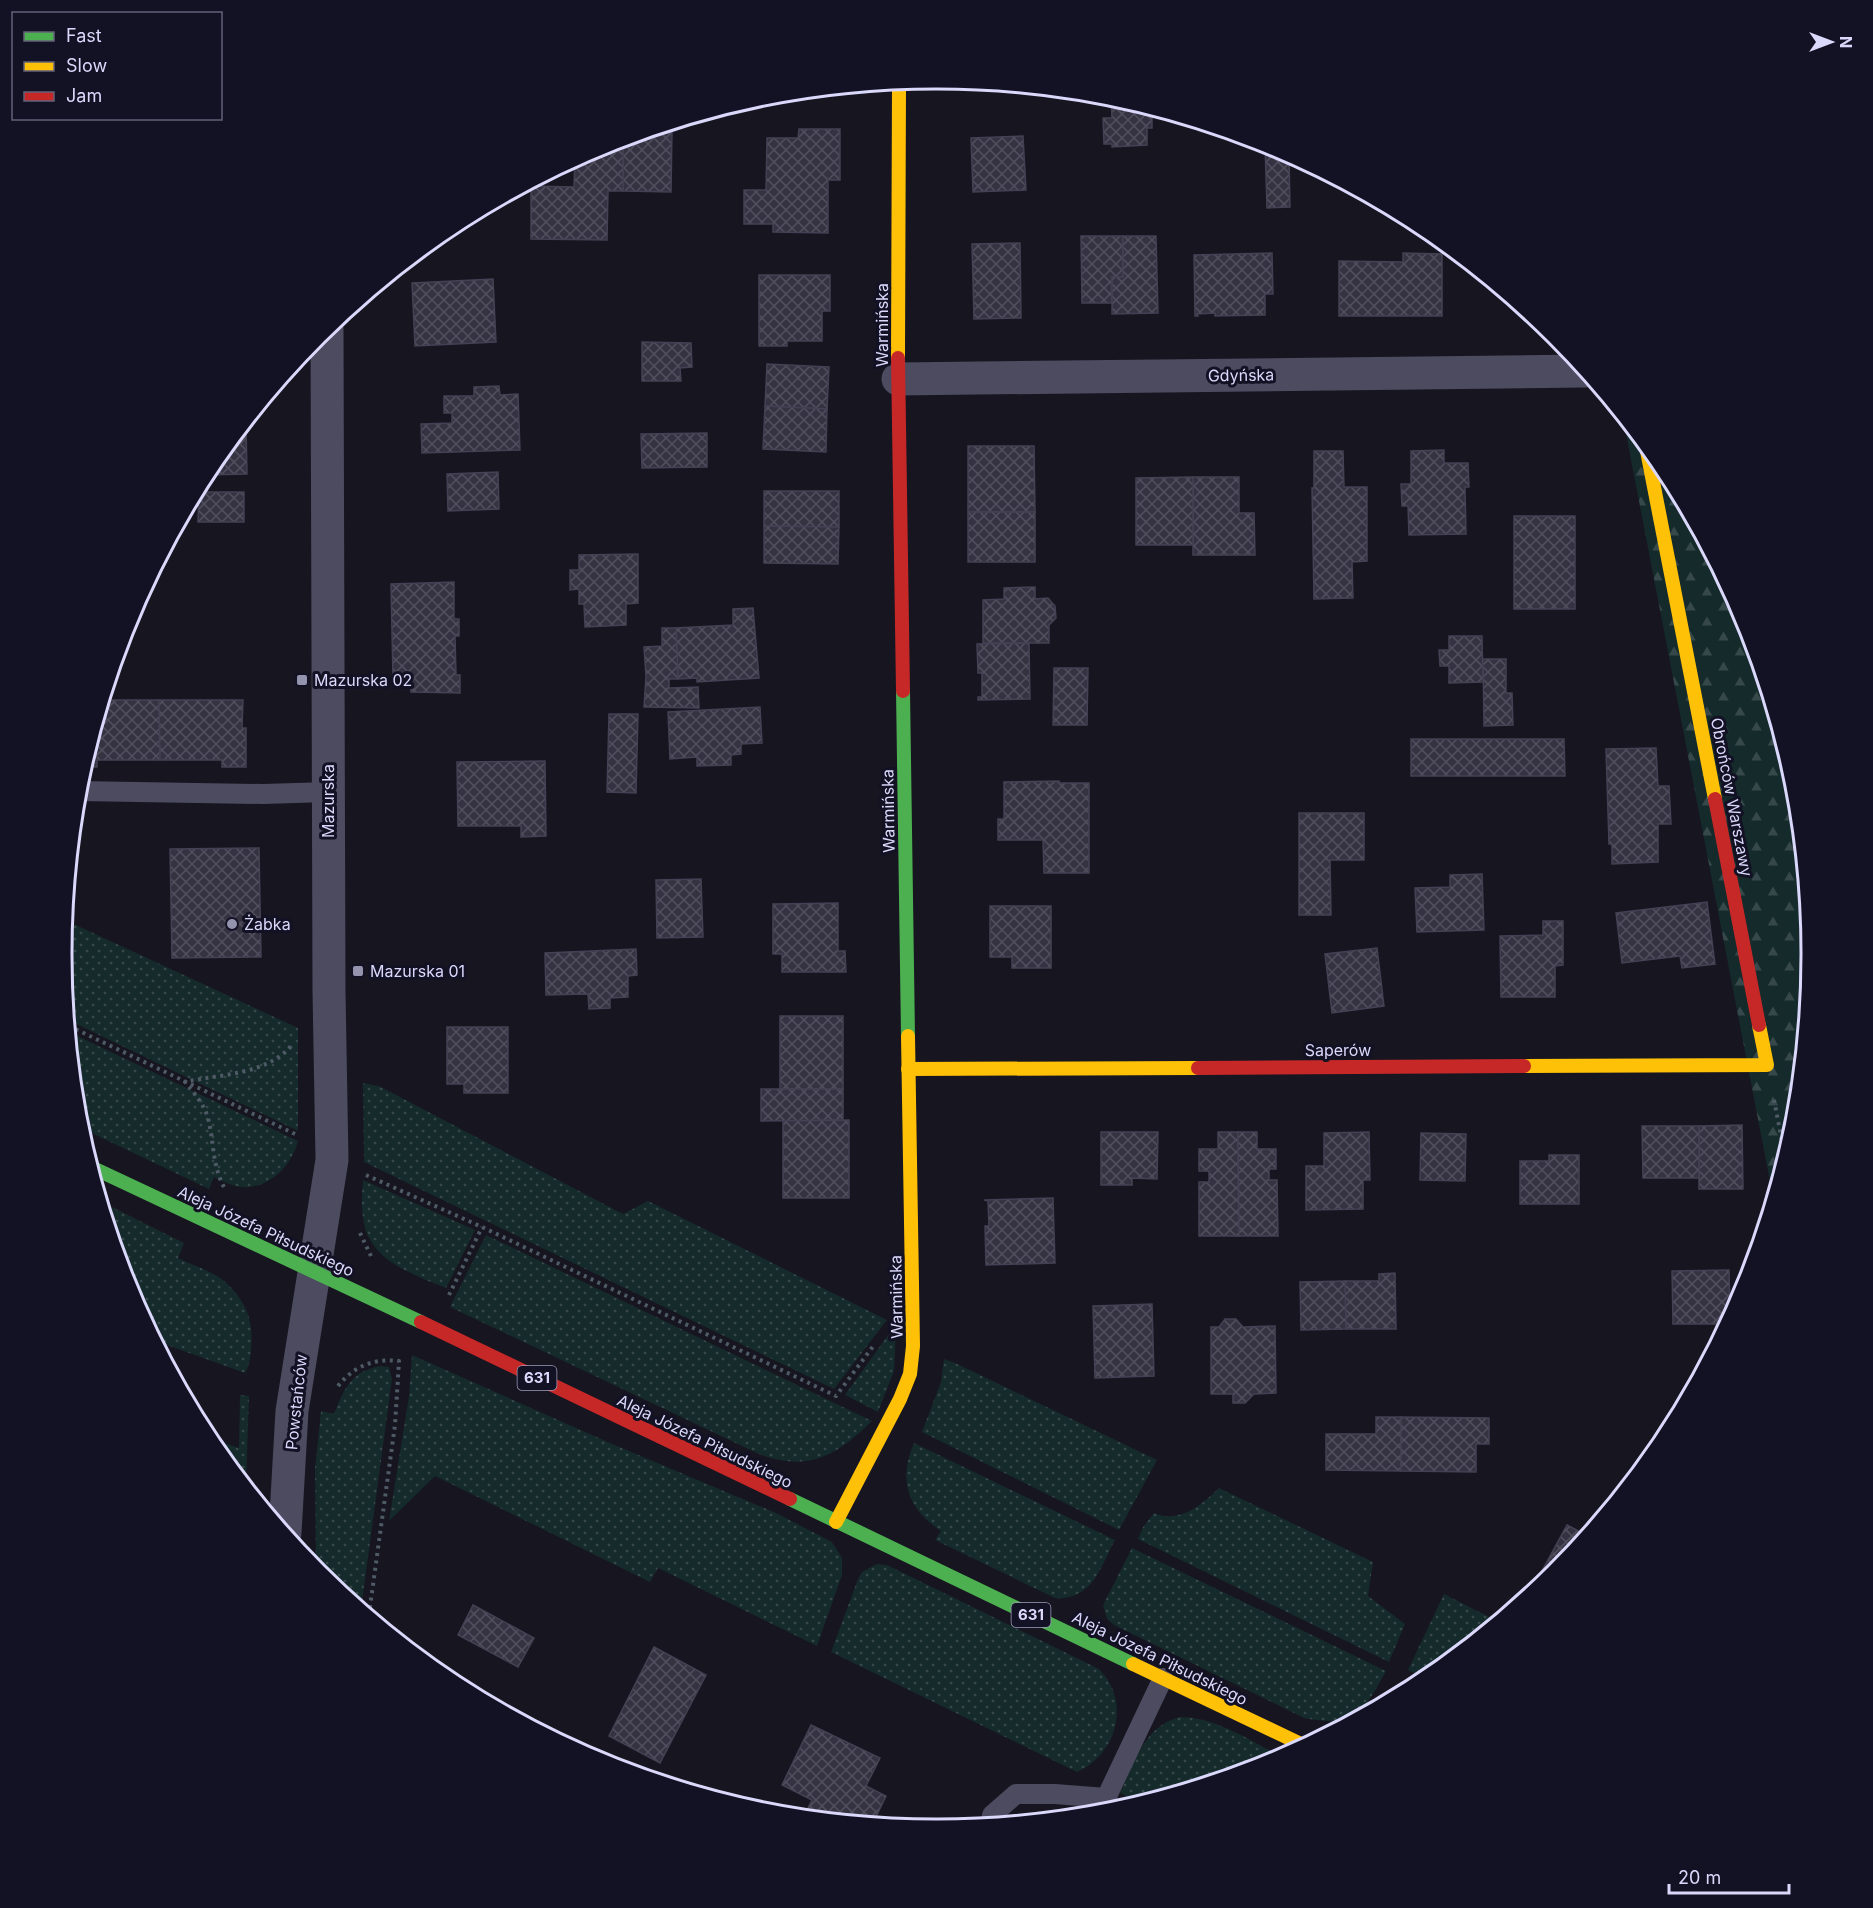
<svg xmlns="http://www.w3.org/2000/svg" width="1873" height="1908" font-family="Inter,sans-serif">
	<style>
		.grass { fill: url(#grass-dots) }
		.forest { fill: url(#forest-firs) }
		.building { fill: url(#building-cross-hatch); stroke: #434153; stroke-width: 1.5 }
		.lines { fill: none; stroke-linecap: round; stroke-linejoin: round }
		.path { stroke: #4e5b66; stroke-width: 4; stroke-dasharray: 3 4.5; stroke-linecap: butt }
		.lane { stroke: #4c4b5f; stroke-width: 20 }
		.street { stroke: #4c4b5f; stroke-width: 33 }
		.fast { stroke: #4caf50; stroke-width: 14 }
		.slow { stroke: #ffc107; stroke-width: 14 }
		.jam { stroke: #c62828; stroke-width: 14 }
		.poi-dot { fill: #9594ae; stroke: #131124; stroke-width: 2 }
		.labels { text-anchor: middle; stroke-width: 6; stroke-linejoin: round; paint-order: stroke }
		.shield { fill: #131124; stroke: #9e9cba; stroke-width: 1.5 }
		.shield-label { font-size: 15px; font-weight: bold; fill: #dad8fb }
		.street-label { font-size: 16px; fill: #dad8fb; stroke: #131124 }
		.poi-label { font-size: 16px; fill: #dad8fb; stroke: #131124; text-anchor: start }
		.rim { fill: none; stroke: #dad8fb; stroke-width: 3 }
	</style>
	<defs>
		<pattern id="grass-dots" width="8" height="8" patternUnits="userSpaceOnUse" patternTransform="scale(1.5)"><rect width="8" height="8" fill="#152a2a"/><path d="M2 2h.1M6 6h.1" fill="none" stroke="#36484a" stroke-width="1.8" stroke-linecap="round"/></pattern>
		<pattern id="forest-firs" width="22" height="20" patternUnits="userSpaceOnUse" patternTransform="scale(1.5)"><rect width="22" height="20" fill="#152a2a"/><path d="M5 1l3.5 6h-7zM16 11l3.5 6h-7z" fill="#36484a"/></pattern>
		<pattern id="building-cross-hatch" width="8" height="8" patternUnits="userSpaceOnUse" patternTransform="scale(1.5)"><rect width="8" height="8" fill="#353342"/><path d="M0 0l8 8M0 8l8-8" fill="none" stroke="#52505e"/></pattern>
	</defs>
	<rect width="100%" height="100%" fill="#161520"/>
	<g class="grass">
		<polygon points="65,920 298,1028 298,1131 68,1020 62,954"/>
		<path d="M69,1032l229,109c-7,26 -29,48 -57,46 -10,-1 -18,-6 -27,-10l-5,12 -130,-62z"/>
		<polygon points="363,1083 379,1086 623,1214 648,1201 887,1320 834,1389 364,1162"/>
		<path d="M363,1180l112,50 -29,58c-34,-14 -79,-28 -83,-71 -2,-12 -1,-25 0,-37z"/>
		<path d="M102,1202l82,41 -6,15c14,7 34,13 46,23 23,20 30,41 27,70 -1,8 -2,15 -6,22l-89,-32 -28,-52z"/>
		<path d="M486,1235l386,186c-35,34 -62,51 -111,34l-311,-148z"/>
		<polygon points="896,1324 894,1371 878,1412 845,1395"/>
		<polygon points="412,1355 610,1443 776,1513 832,1542 842,1558 842,1575 817,1646 658,1568 650,1582 435,1476 389,1521 409,1396"/>
		<polygon points="944,1359 955,1363 1157,1460 1119,1530 922,1432 941,1382"/>
		<path d="M381,1366l8,1 3,12 -31,230 -45,-38 -1,-103 6,-57 13,3c10,-25 17,-43 47,-48z"/>
		<polygon points="240,1395 249,1396 246,1485 207,1437 239,1448"/>
		<path d="M914,1443l201,97c-15,28 -23,61 -60,58l-120,-58 6,-9c-34,-22 -43,-51 -27,-88z"/>
		<path d="M1219,1488l154,74 -5,34 37,28 -16,38 -251,-123 5,-12 11,-14c25,11 48,-8 65,-25z"/>
		<path d="M1132,1548l254,123c-23,42 -31,57 -82,47l-190,-93 -7,-6 -4,-14z"/>
		<path d="M877,1564l10,1 212,104c32,32 19,84 -22,103l-246,-120 27,-73 4,-7z"/>
		<polygon points="1444,1594 1497,1621 1426,1679 1408,1670"/>
		<path d="M1180,1717c37,0 70,24 102,40l-11,6 -132,39 -19,-9c15,-31 24,-67 60,-76z"/>
	</g>
	<polygon class="forest" points="1623,418 1664,468 1745,619 1795,784 1811,954 1795,1125 1773,1197"/>
	<g class="building">
		<polygon points="1094,95 1108,96 1152,109 1152,128 1147,128 1147,145 1112,147 1112,144 1104,144 1103,118 1112,118 1111,97 1094,97"/>
		<polygon points="799,129 840,129 840,180 828,180 828,233 773,232 773,224 744,224 744,190 766,190 767,138 798,138"/>
		<polygon points="654,130 672,130 671,192 623,191 623,139"/>
		<polygon points="1023,136 1026,190 973,192 971,138"/>
		<polygon points="623,139 623,191 608,191 607,240 531,239 531,186 574,187 575,160 602,145"/>
		<polygon points="1265,144 1289,155 1290,207 1267,208"/>
		<polygon points="1081,236 1123,236 1123,277 1112,277 1112,303 1082,303"/>
		<polygon points="1123,236 1156,236 1158,313 1112,314 1112,277 1123,277"/>
		<polygon points="1020,243 1021,318 974,319 972,244"/>
		<polygon points="1272,253 1273,294 1265,294 1265,315 1215,316 1215,313 1197,314 1198,316 1195,316 1194,255"/>
		<polygon points="1403,253 1442,254 1442,316 1339,316 1339,261 1403,262"/>
		<polygon points="759,275 830,275 830,311 822,311 822,341 787,341 787,346 759,346"/>
		<polygon points="493,279 496,342 415,346 412,283"/>
		<polygon points="642,342 691,343 692,367 680,368 681,381 642,381"/>
		<polygon points="767,364 829,367 827,409 765,406"/>
		<polygon points="499,386 500,395 518,394 520,450 422,453 421,424 452,423 452,413 444,413 444,396 474,396 474,387"/>
		<polygon points="765,406 827,409 826,452 763,449"/>
		<polygon points="244,425 246,425 247,474 205,475"/>
		<polygon points="707,433 707,467 642,468 641,434"/>
		<polygon points="968,446 1034,446 1035,512 968,512"/>
		<polygon points="1444,450 1444,463 1468,463 1469,487 1465,487 1466,534 1409,535 1408,506 1402,506 1401,484 1411,484 1411,451"/>
		<polygon points="1314,451 1343,451 1344,487 1367,487 1367,561 1352,562 1353,598 1314,599 1312,488 1314,488"/>
		<polygon points="498,472 499,509 448,511 447,474"/>
		<polygon points="1193,477 1239,477 1239,513 1254,513 1255,555 1193,555"/>
		<polygon points="1193,477 1193,545 1136,545 1136,478"/>
		<polygon points="764,491 839,491 839,527 764,526"/>
		<polygon points="199,492 244,492 244,522 198,522"/>
		<rect x="968" y="512" width="67" height="50"/>
		<rect x="1514" y="516" width="61" height="93"/>
		<polygon points="764,526 839,527 838,564 764,563"/>
		<polygon points="638,554 638,603 626,604 626,625 585,627 584,604 579,604 579,589 570,590 570,570 579,570 579,555"/>
		<polygon points="454,582 454,619 459,619 459,636 455,636 456,675 460,675 460,693 411,692 411,680 393,680 391,584"/>
		<polygon points="1035,587 1035,599 1048,598 1055,606 1056,618 1049,625 1049,643 983,643 983,600 1004,599 1004,588"/>
		<polygon points="753,608 759,678 697,682 697,678 678,679 676,628 733,625 733,609"/>
		<polygon points="662,628 676,628 678,679 669,679 669,688 698,687 699,708 644,707 646,677 644,647 662,646"/>
		<polygon points="1449,636 1482,636 1483,682 1449,683 1449,666 1440,666 1439,650 1449,650"/>
		<polygon points="1029,643 1030,699 978,700 978,697 982,697 982,673 978,673 977,644"/>
		<polygon points="1483,659 1506,659 1506,693 1512,693 1513,725 1484,726"/>
		<polygon points="1054,668 1088,668 1087,725 1053,725"/>
		<polygon points="103,700 159,700 160,760 97,760 97,767 83,767"/>
		<polygon points="159,700 243,700 242,728 246,728 246,767 222,767 222,760 160,760"/>
		<polygon points="760,707 762,743 741,744 741,754 731,755 731,765 697,766 697,757 670,759 668,712"/>
		<polygon points="609,714 638,714 636,793 607,792"/>
		<polygon points="1411,739 1564,739 1565,776 1411,776"/>
		<polygon points="1656,748 1658,786 1669,786 1671,824 1658,824 1658,862 1612,864 1612,844 1609,844 1606,749"/>
		<polygon points="545,761 546,836 521,837 521,826 458,826 457,762"/>
		<polygon points="1059,781 1059,783 1089,783 1089,873 1044,873 1043,840 998,840 998,819 1004,819 1004,782"/>
		<polygon points="1299,813 1364,813 1364,860 1330,860 1331,915 1299,915"/>
		<polygon points="259,848 261,957 172,958 170,849"/>
		<polygon points="1482,874 1484,930 1417,932 1415,888 1450,887 1450,875"/>
		<polygon points="701,879 703,937 657,938 656,880"/>
		<polygon points="1707,902 1715,964 1682,968 1680,956 1622,963 1616,913"/>
		<polygon points="838,903 838,951 845,951 846,972 782,972 782,954 773,954 773,904"/>
		<polygon points="990,906 1051,906 1051,968 1012,968 1012,957 990,957"/>
		<polygon points="1543,921 1563,921 1563,965 1555,966 1555,997 1501,997 1500,936 1543,935"/>
		<polygon points="1377,948 1384,1006 1332,1013 1325,954"/>
		<polygon points="636,949 637,975 628,976 628,997 610,998 610,1008 589,1009 588,994 546,995 545,953"/>
		<rect x="780" y="1016" width="63" height="73"/>
		<polygon points="447,1027 508,1027 508,1093 464,1093 464,1084 447,1084"/>
		<polygon points="761,1089 843,1089 843,1120 761,1121"/>
		<polygon points="849,1120 849,1198 783,1198 783,1121"/>
		<polygon points="1742,1125 1743,1189 1699,1189 1699,1126"/>
		<polygon points="1642,1126 1699,1126 1699,1178 1643,1178"/>
		<polygon points="1101,1132 1158,1132 1157,1179 1132,1178 1132,1185 1101,1185"/>
		<polygon points="1218,1132 1238,1132 1239,1236 1199,1236 1199,1182 1209,1182 1209,1171 1199,1171 1199,1149 1218,1149"/>
		<polygon points="1238,1132 1257,1132 1257,1149 1276,1149 1276,1169 1269,1169 1269,1180 1277,1180 1278,1236 1239,1236"/>
		<polygon points="1369,1132 1370,1180 1363,1180 1363,1209 1306,1210 1306,1166 1324,1166 1324,1133"/>
		<polygon points="1421,1133 1466,1134 1465,1181 1420,1180"/>
		<polygon points="1549,1155 1579,1155 1579,1204 1520,1204 1520,1161 1549,1161"/>
		<polygon points="1053,1198 1055,1263 986,1265 985,1226 989,1226 988,1201 984,1200"/>
		<polygon points="1729,1270 1730,1317 1726,1324 1673,1324 1672,1271"/>
		<polygon points="1395,1273 1396,1329 1346,1329 1345,1281 1379,1281 1379,1274"/>
		<polygon points="1345,1281 1346,1329 1301,1330 1300,1282"/>
		<polygon points="1152,1304 1154,1376 1095,1378 1093,1306"/>
		<polygon points="1225,1319 1236,1319 1243,1327 1275,1326 1276,1393 1254,1394 1245,1403 1233,1403 1233,1394 1211,1394 1211,1327 1219,1327"/>
		<polygon points="1376,1417 1401,1417 1401,1471 1326,1470 1326,1434 1376,1434"/>
		<polygon points="1401,1417 1489,1418 1489,1444 1476,1444 1476,1472 1401,1471"/>
		<polygon points="1567,1525 1586,1535 1551,1576 1542,1571"/>
		<polygon points="473,1605 534,1638 518,1667 458,1635"/>
		<polygon points="654,1647 706,1675 660,1763 609,1736"/>
		<polygon points="811,1725 880,1758 866,1786 886,1796 873,1823 856,1821 842,1814 839,1819 804,1816 812,1800 782,1785"/>
	</g>
	<g class="lines">
		<g class="path">
			<polyline points="69,1026 295,1134"/>
			<polyline points="1774,1100 1785,1156"/>
			<polyline points="366,1175 482,1227 836,1396 874,1345"/>
			<path d="M224,1187c-12,-22 -10,-46 -16,-69 -4,-14 -14,-25 -23,-36 35,-8 82,-7 107,-37"/>
			<polyline points="360,1233 371,1256"/>
			<polyline points="449,1295 482,1227"/>
			<path d="M338,1386c16,-20 36,-28 61,-25l-4,64 -26,189"/>
		</g>
		<g class="lane">
			<polyline points="78,791 263,794 328,792"/>
			<polyline points="1099,1813 1163,1678"/>
			<polyline points="991,1824 992,1815 1016,1794 1055,1794 1106,1798"/>
		</g>
		<g class="street">
			<polyline points="898,379 1585,371"/>
			<polyline points="285,1533 292,1411 332,1160 329,991 327,328"/>
		</g>
		<g class="fast">
			<polyline points="903,691 908,1036"/>
			<polyline points="91,1167 421,1322"/>
			<polyline points="790,1499 1133,1664"/>
		</g>
		<g class="slow">
			<polyline points="898,358 899,83"/>
			<polyline points="1646,446 1715,799"/>
			<polyline points="1524,1066 1767,1065 1759,1025"/>
			<polyline points="908,1069 1198,1068"/>
			<polyline points="836,1522 900,1399 910,1374 913,1346 908,1036"/>
			<polyline points="1133,1664 1303,1745"/>
		</g>
		<g class="jam">
			<polyline points="898,358 903,691"/>
			<polyline points="1715,799 1759,1025"/>
			<polyline points="1198,1068 1524,1066"/>
			<polyline points="421,1322 790,1499"/>
		</g>
	</g>
	<g class="poi-dot">
		<rect x="296" y="674" width="12" height="12" rx="3"/>
		<circle cx="232" cy="924" r="6"/>
		<rect x="352" y="965" width="12" height="12" rx="3"/>
	</g>
	<g class="labels">
		<g class="shield">
			<rect x="517.5" y="1366" width="39" height="24" rx="4.5"/>
			<rect x="1011.5" y="1603" width="39" height="24" rx="4.5"/>
		</g>
		<g class="shield-label">
			<text x="537" y="1383">631</text>
			<text x="1031" y="1620">631</text>
		</g>
		<g class="street-label">
			<text transform="translate(882 325) rotate(-90)" y="6">Warmińska</text>
			<text transform="translate(1241 375) rotate(-1)" y="6">Gdyńska</text>
			<text transform="translate(1732 797) rotate(79)" y="6">Obrońców Warszawy</text>
			<text transform="translate(328 801) rotate(-90)" y="6">Mazurska</text>
			<text transform="translate(888 811) rotate(-91)" y="6">Warmińska</text>
			<text x="1338" y="1056">Saperów</text>
			<text transform="translate(266 1231) rotate(25)" y="6">Aleja Józefa Piłsudskiego</text>
			<text transform="translate(896 1297) rotate(-91)" y="6">Warmińska</text>
			<text transform="translate(296 1402) rotate(-84)" y="6">Powstańców</text>
			<text transform="translate(705 1441) rotate(26)" y="6">Aleja Józefa Piłsudskiego</text>
			<text transform="translate(1160 1658) rotate(26)" y="6">Aleja Józefa Piłsudskiego</text>
		</g>
		<g class="poi-label">
			<text x="314" y="686">Mazurska 02</text>
			<text x="244" y="930">Żabka</text>
			<text x="370" y="977">Mazurska 01</text>
		</g>
	</g>
	<path d="M0 0H1873V1908H0ZM936 89H937A864 864 0 0 1 1801 953V955A864 864 0 0 1 937 1819H936A864 864 0 0 1 72 955V953A864 864 0 0 1 936 89Z" fill="#131124" fill-rule="evenodd"/>
	<path class="rim" d="M936 89H937A864 864 0 0 1 1801 953V955A864 864 0 0 1 937 1819H936A864 864 0 0 1 72 955V953A864 864 0 0 1 936 89Z"/>
	<rect x="12" y="12" width="210" height="108" fill="#131124" stroke="#63617a" stroke-width="1.5"/>
	<rect x="24" y="32" width="30" height="9" fill="#4caf50" stroke="#63617a" stroke-width="1.5"/>
	<text x="66" y="42" font-size="18" fill="#dad8fb">Fast</text>
	<rect x="24" y="62" width="30" height="9" fill="#ffc107" stroke="#63617a" stroke-width="1.5"/>
	<text x="66" y="72" font-size="18" fill="#dad8fb">Slow</text>
	<rect x="24" y="92" width="30" height="9" fill="#c62828" stroke="#63617a" stroke-width="1.5"/>
	<text x="66" y="102" font-size="18" fill="#dad8fb">Jam</text>
	<g transform="translate(1831 42) rotate(90)" stroke="#131124" stroke-width="4.5" paint-order="stroke">
	<path d="M0-4.5L10 22L0 15L-10 22Z" fill="#dad8fb"/>
	<text y="-9" font-size="16" font-weight="bold" text-anchor="middle" fill="#dad8fb">N</text>
	</g>
	<path d="M1669 1884v9h120v-9" fill="none" stroke="#dad8fb" stroke-width="3"/>
	<text x="1678" y="1884" font-size="18" fill="#dad8fb" stroke="#131124" stroke-width="4.5" paint-order="stroke">20 m</text>
</svg>
